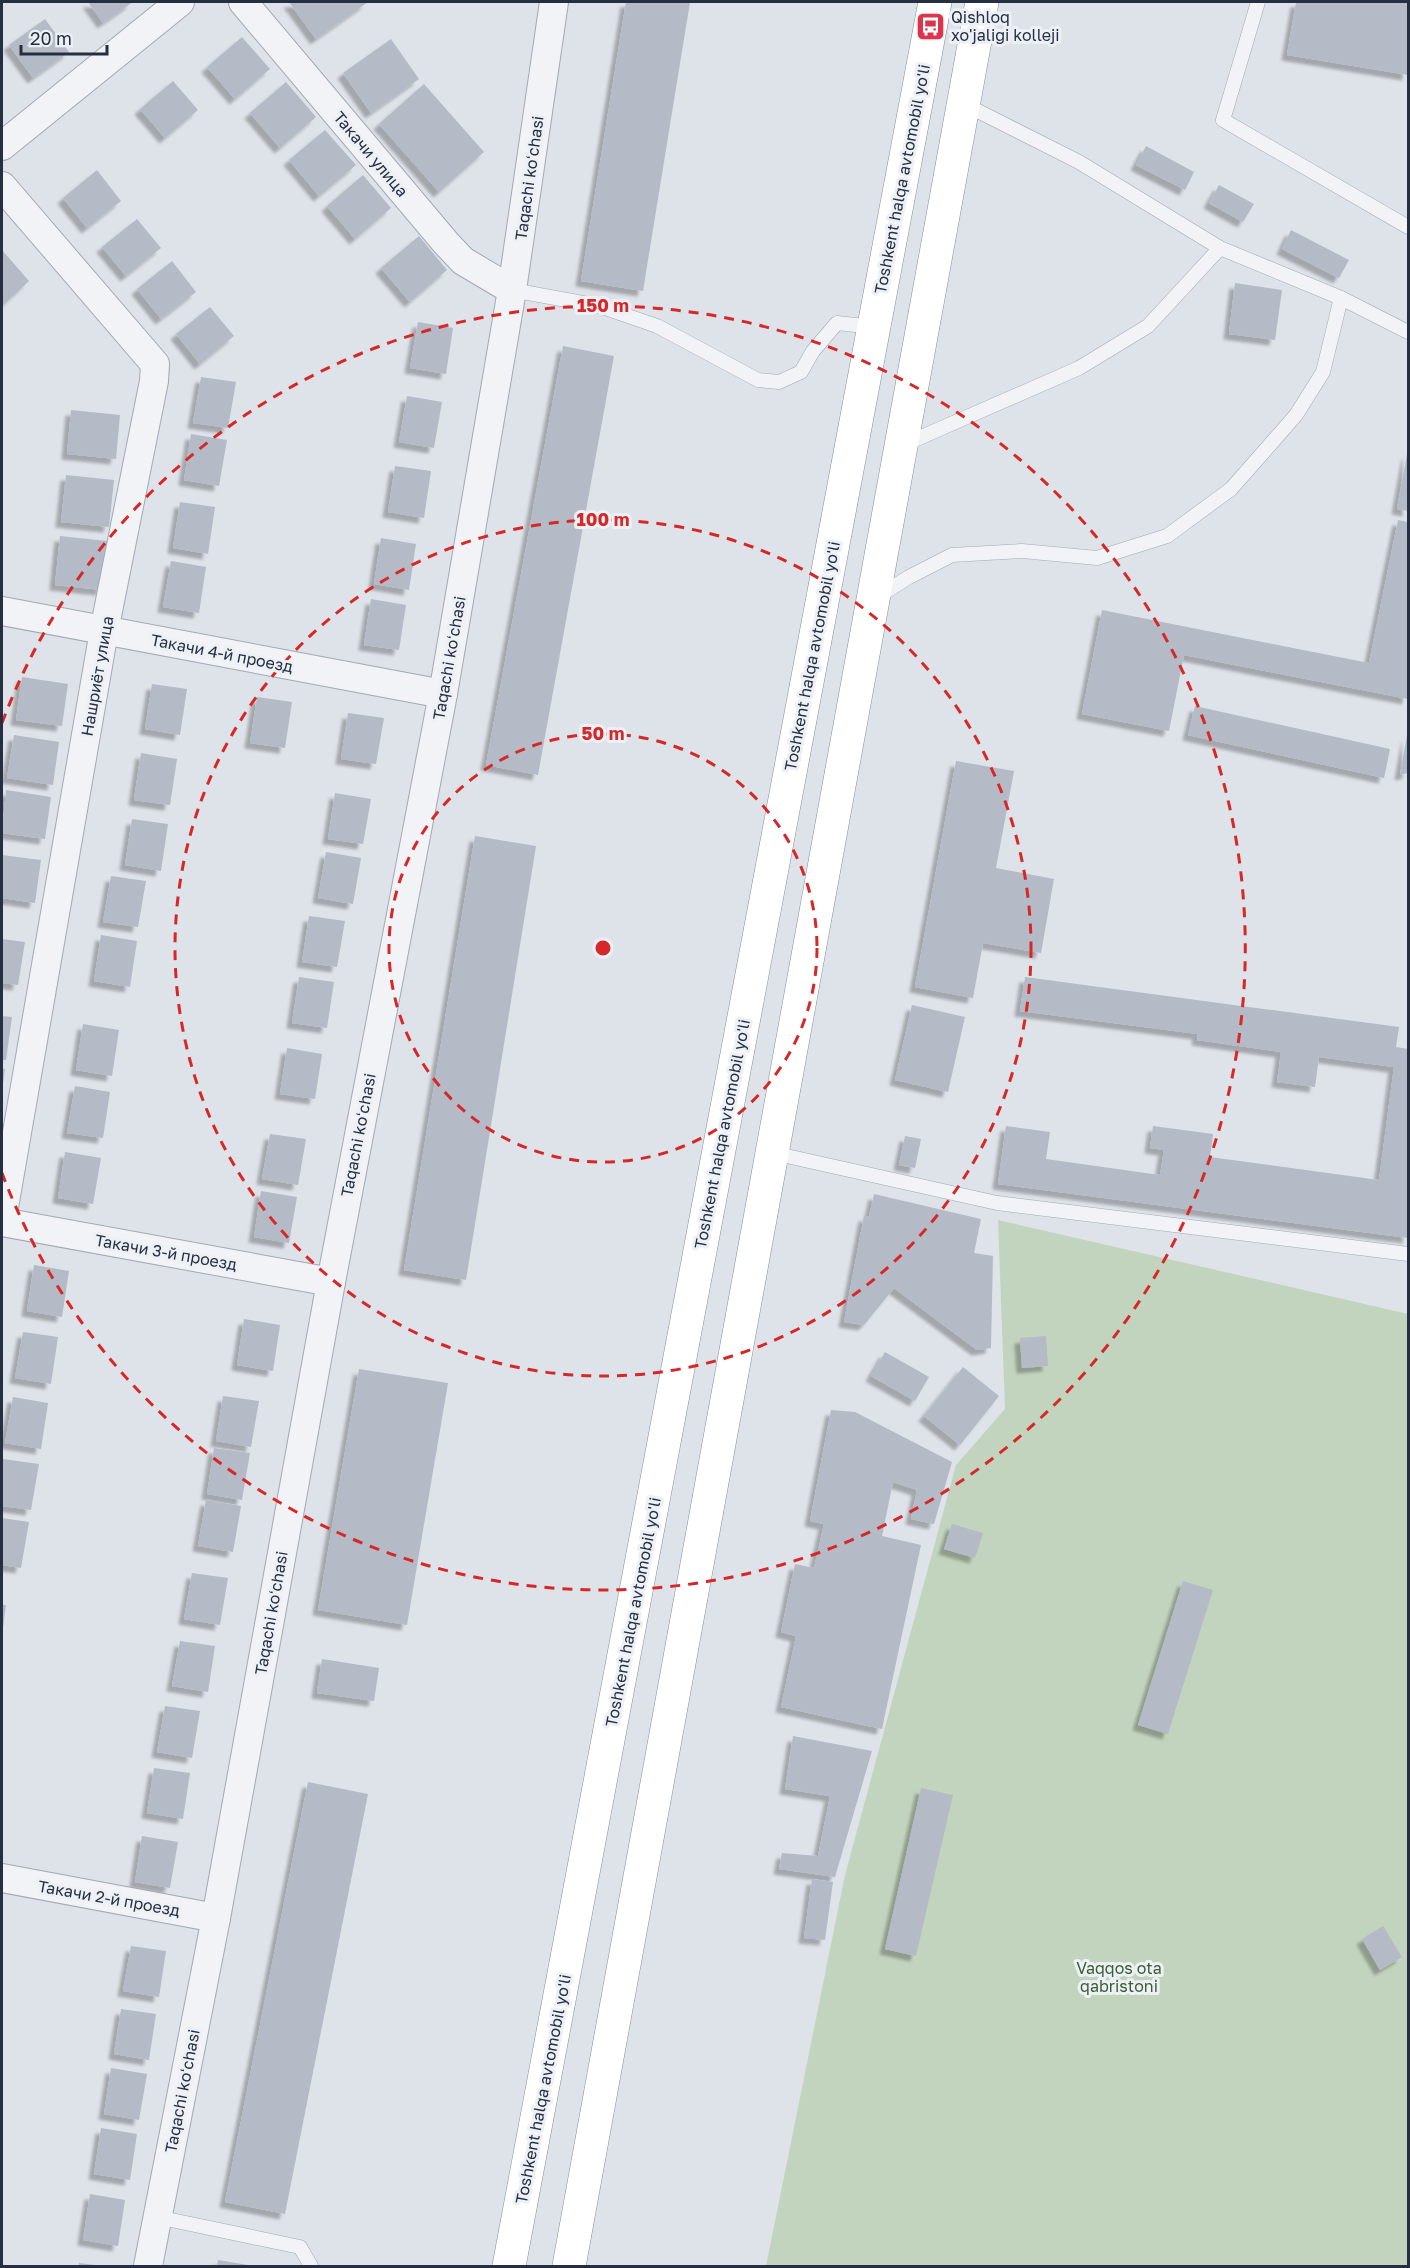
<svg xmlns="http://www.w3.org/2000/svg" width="1410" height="2268" font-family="'Golos Text',sans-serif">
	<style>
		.green { fill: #c3d4be }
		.building { fill: #b4bbc6; filter: url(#shadow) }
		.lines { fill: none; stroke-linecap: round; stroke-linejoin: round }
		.service-casing { stroke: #a3a9b3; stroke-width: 15 }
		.minor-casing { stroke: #a3a9b3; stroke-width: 30 }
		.trunk-casing { stroke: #838fa1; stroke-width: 34 }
		.service { stroke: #f1f3f7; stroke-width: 14 }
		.minor { stroke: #f1f3f7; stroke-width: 28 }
		.trunk { stroke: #fff; stroke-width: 33 }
		.ring { fill: none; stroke: #d62828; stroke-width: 3; stroke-dasharray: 10 8 }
		.labels { text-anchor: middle; stroke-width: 6; stroke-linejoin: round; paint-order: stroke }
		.poi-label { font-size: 16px; fill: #252f41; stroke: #edf1f6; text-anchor: start }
		.street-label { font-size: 16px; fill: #252f41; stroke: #edf1f6 }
		.park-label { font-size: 16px; fill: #395f31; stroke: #edf1f6 }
		.centre { fill: #d62828; stroke: #edf1f6; stroke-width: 3 }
		.ring-label { font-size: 18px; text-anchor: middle; font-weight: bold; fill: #d62828; stroke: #edf1f6; stroke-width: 6; stroke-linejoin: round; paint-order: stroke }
	</style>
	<defs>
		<filter id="shadow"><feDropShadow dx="-5.5" dy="5.5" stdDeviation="1.5" flood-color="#0004"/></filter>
	</defs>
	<rect width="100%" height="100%" fill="#dee2e9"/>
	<polygon class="green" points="998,1220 1408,1314 1408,2266 766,2266 845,1875 956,1465 1005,1409"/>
	<g class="building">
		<polygon points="88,2 133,2 103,23"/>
		<polygon points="289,2 368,2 316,39"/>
		<polygon points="626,2 690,2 643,291 581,281"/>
		<polygon points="1296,2 1408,2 1408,75 1287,55"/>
		<polygon points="45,19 69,52 33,78 9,45"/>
		<polygon points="242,37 270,69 235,99 207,67"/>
		<polygon points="391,39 419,79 371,113 343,73"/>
		<polygon points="173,81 198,110 165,138 140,109"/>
		<polygon points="286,82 316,117 280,148 250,113"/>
		<polygon points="424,84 484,152 439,192 379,124"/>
		<polygon points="325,130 356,165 319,196 289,160"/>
		<polygon points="1146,146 1194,172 1185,190 1136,165"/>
		<polygon points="97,170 121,201 87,228 63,198"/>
		<polygon points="363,175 391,208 355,239 327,206"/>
		<polygon points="1219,185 1254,204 1243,222 1209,203"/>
		<polygon points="137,219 161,248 126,276 102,247"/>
		<polygon points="1291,230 1349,260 1339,278 1282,249"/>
		<polygon points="419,236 447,270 410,302 381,268"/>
		<polygon points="2,250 29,281 2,306"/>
		<polygon points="172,261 196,292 161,319 137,289"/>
		<polygon points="1235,283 1282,290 1275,340 1229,334"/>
		<polygon points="210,307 234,336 200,364 176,334"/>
		<polygon points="418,322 453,328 446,374 410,368"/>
		<polygon points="563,346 614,356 538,775 486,765"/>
		<polygon points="201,377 236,382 228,428 193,423"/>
		<polygon points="407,396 442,402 434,448 399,442"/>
		<polygon points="71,410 120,415 116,459 67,454"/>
		<polygon points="191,434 227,440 219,486 184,480"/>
		<polygon points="1407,454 1408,454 1408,511 1397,509"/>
		<polygon points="395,466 431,471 424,518 388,512"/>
		<polygon points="66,475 114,480 109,527 61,522"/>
		<polygon points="180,502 215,507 208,554 173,548"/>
		<polygon points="1398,520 1408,522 1408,699 1184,655 1169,731 1082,714 1102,610 1369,663"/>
		<polygon points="60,536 107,541 102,590 55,585"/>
		<polygon points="381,538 416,544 409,590 374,584"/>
		<polygon points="171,561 206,567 199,613 163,607"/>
		<polygon points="371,599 406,605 399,650 364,645"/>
		<polygon points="22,677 68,684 62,726 16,720"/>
		<polygon points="152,684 187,689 180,735 145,729"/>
		<polygon points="257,697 292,702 285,748 250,743"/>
		<polygon points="1195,706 1390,749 1384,778 1188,735"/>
		<polygon points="348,713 384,718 376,764 341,759"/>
		<polygon points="14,735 59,742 53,785 7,778"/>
		<polygon points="1407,735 1408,773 1400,775"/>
		<polygon points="141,753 177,759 170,805 134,800"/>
		<polygon points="956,761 1014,771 996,868 1054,879 1041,953 983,943 973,998 915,987"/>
		<polygon points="6,790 51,797 45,839 2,833"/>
		<polygon points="335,793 371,799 363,844 328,839"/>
		<polygon points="132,819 168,824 161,871 125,865"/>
		<polygon points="475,836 536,846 466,1280 404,1270"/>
		<polygon points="326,852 361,858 353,904 318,898"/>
		<polygon points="2,855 41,860 35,903 2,898"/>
		<polygon points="111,876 146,881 138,927 103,922"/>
		<polygon points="309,916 345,921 337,967 302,962"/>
		<polygon points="101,935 137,941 130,987 94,981"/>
		<polygon points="2,939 25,942 18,985 2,983"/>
		<polygon points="299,977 334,982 327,1028 292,1023"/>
		<polygon points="1025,977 1399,1027 1396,1047 1408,1049 1408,1238 998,1184 1006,1126 1050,1132 1046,1159 1160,1175 1164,1150 1150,1148 1153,1126 1213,1134 1210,1157 1379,1180 1394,1067 1319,1057 1315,1087 1277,1082 1281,1052 1197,1040 1198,1034 1020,1011"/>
		<polygon points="912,1005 965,1017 948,1092 895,1080"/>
		<polygon points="2,1016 12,1017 6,1060 2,1060"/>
		<polygon points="83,1024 119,1030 112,1076 76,1070"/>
		<polygon points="287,1048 322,1054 315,1099 280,1094"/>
		<polygon points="2,1068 5,1069 3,1084 2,1084"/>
		<polygon points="75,1086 110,1092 103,1138 67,1133"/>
		<polygon points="270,1134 306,1139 298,1185 262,1179"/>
		<polygon points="905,1136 921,1139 915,1168 899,1165"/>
		<polygon points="65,1152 101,1158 93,1204 58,1198"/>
		<polygon points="261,1191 297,1197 289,1243 254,1237"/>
		<polygon points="874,1194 981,1219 974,1253 993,1256 991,1348 977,1350 894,1288 864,1325 844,1322 864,1216 869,1217"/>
		<polygon points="34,1265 69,1271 62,1317 27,1311"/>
		<polygon points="244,1319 280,1325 273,1371 237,1365"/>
		<polygon points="23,1332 58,1337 51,1384 15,1378"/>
		<polygon points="1046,1336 1048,1366 1022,1368 1020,1338"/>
		<polygon points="885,1352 929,1377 915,1401 871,1376"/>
		<polygon points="963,1367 999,1396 960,1445 924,1416"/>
		<polygon points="359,1369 448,1383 407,1625 318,1610"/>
		<polygon points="223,1396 259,1401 251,1447 216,1441"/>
		<polygon points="13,1397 48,1403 41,1449 5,1443"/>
		<polygon points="831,1410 855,1412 952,1462 934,1524 911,1519 917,1490 893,1482 882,1536 921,1545 882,1729 781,1707 796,1636 781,1632 795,1564 814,1568 824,1524 810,1521"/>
		<polygon points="214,1448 250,1453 242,1500 207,1494"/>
		<polygon points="3,1459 39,1464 31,1510 2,1506"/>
		<polygon points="206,1500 241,1506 233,1552 198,1546"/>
		<polygon points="2,1518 29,1522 21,1568 2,1565"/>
		<polygon points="952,1524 983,1533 975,1558 944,1549"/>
		<polygon points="192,1573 228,1578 220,1625 184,1619"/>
		<polygon points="1183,1581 1213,1590 1168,1734 1138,1725"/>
		<polygon points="2,1605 6,1605 3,1628 2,1628"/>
		<polygon points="180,1641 215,1646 208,1692 172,1686"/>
		<polygon points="322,1659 379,1668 374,1701 317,1693"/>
		<polygon points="165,1706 200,1711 192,1758 157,1752"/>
		<polygon points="793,1736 872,1751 835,1877 779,1869 782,1853 818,1856 830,1796 785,1789"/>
		<polygon points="154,1768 190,1773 183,1819 147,1813"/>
		<polygon points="308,1782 368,1794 285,2214 225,2202"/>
		<polygon points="921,1788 953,1795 916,1956 885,1949"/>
		<polygon points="142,1836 178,1842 170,1888 135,1882"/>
		<polygon points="812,1879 833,1882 825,1940 804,1938"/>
		<polygon points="1383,1926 1402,1957 1380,1970 1362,1939"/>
		<polygon points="131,1946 166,1951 159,1997 123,1991"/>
		<polygon points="121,2009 156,2014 149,2060 114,2054"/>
		<polygon points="111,2068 147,2074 139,2120 104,2114"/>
		<polygon points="101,2128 137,2134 130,2180 94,2174"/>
		<polygon points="90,2194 125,2200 118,2246 83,2240"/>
		<polygon points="218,2260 248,2265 248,2266 217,2266"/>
		<polygon points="79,2263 95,2265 95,2266 79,2266"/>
	</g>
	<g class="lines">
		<defs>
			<g id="service">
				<polyline points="1258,2 1223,120 1408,227"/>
				<polyline points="964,104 1079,162 1220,248 1341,298 1408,332"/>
				<polyline points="512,290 599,306 657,326 758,380 779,382 801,372 813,351 837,323 874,327"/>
				<polyline points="903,445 1079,368 1148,326 1220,248"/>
				<polyline points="877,597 909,577 952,555 1022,551 1097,558 1167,536 1231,489 1296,415 1323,372 1341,298"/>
				<polyline points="773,1153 997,1203 1408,1254"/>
				<polyline points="157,2217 300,2247 311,2266"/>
			</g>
			<g id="minor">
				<polyline points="243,2 446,243 463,261 512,290"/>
				<polyline points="2,146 180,2"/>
				<polyline points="2,186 155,364 154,381 104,631 2,1219"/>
				<polyline points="2,611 443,694"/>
				<polyline points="2,1222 331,1282"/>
				<polyline points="2,1878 216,1918"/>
				<polyline points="148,2266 216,1918 331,1282 443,694 512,290 554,2"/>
			</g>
			<g id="trunk">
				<polyline points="509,2266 935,2"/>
				<polyline points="569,2266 982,2"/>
			</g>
		</defs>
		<use href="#service" class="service-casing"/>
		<use href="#minor" class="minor-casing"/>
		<use href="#trunk" class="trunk-casing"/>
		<use href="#service" class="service"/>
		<use href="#minor" class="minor"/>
		<use href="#trunk" class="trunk"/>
	</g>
	<g class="ring">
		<circle cx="603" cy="948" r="214"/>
		<circle cx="603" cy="948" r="428"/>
		<path d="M2 723A642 642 0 1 1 2 1173"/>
	</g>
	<defs>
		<symbol id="bus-square" viewBox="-11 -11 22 22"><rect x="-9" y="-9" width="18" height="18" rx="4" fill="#dc344b" stroke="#edf1f6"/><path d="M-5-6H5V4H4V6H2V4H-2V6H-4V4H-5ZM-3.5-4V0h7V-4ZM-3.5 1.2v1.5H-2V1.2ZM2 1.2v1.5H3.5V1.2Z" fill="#fff"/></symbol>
	</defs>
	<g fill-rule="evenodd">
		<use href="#bus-square" x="914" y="10" width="33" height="33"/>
	</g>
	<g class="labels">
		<g class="poi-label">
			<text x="951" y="23">Qishloq<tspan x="951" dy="18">xo'jaligi kolleji</tspan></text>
		</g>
		<g class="street-label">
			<text transform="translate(371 154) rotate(50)" y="6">Такачи улица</text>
			<text transform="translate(529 178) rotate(-82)" y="6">Taqachi koʻchasi</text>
			<text transform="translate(902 179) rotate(-79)" y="6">Toshkent halqa avtomobil yo'li</text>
			<text transform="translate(222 653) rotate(11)" y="6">Такачи 4-й проезд</text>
			<text transform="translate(812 656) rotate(-79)" y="6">Toshkent halqa avtomobil yo'li</text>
			<text transform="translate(449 658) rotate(-80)" y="6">Taqachi koʻchasi</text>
			<text transform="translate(97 676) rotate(-80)" y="6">Нашриёт улица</text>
			<text transform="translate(722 1134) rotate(-79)" y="6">Toshkent halqa avtomobil yo'li</text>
			<text transform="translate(358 1135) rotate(-79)" y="6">Taqachi koʻchasi</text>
			<text transform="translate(166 1252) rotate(10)" y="6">Такачи 3-й проезд</text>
			<text transform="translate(633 1612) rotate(-79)" y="6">Toshkent halqa avtomobil yo'li</text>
			<text transform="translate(271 1613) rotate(-80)" y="6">Taqachi koʻchasi</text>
			<text transform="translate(109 1898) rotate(10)" y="6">Такачи 2-й проезд</text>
			<text transform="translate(543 2089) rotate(-79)" y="6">Toshkent halqa avtomobil yo'li</text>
			<text transform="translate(182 2091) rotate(-79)" y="6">Taqachi koʻchasi</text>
		</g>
		<g class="park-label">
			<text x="1119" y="1974">Vaqqos ota<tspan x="1119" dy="18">qabristoni</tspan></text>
		</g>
	</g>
	<circle cx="603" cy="948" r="9" class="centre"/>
	<g class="ring-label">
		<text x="603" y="312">150 m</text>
		<text x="603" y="526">100 m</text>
		<text x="603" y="740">50 m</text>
	</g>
	<rect width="1410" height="2268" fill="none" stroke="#252f41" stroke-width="6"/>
	<path d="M21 45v9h86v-9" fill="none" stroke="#252f41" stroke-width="3"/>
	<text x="30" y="45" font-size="18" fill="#252f41" stroke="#edf1f6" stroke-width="4.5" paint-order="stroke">20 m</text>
</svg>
